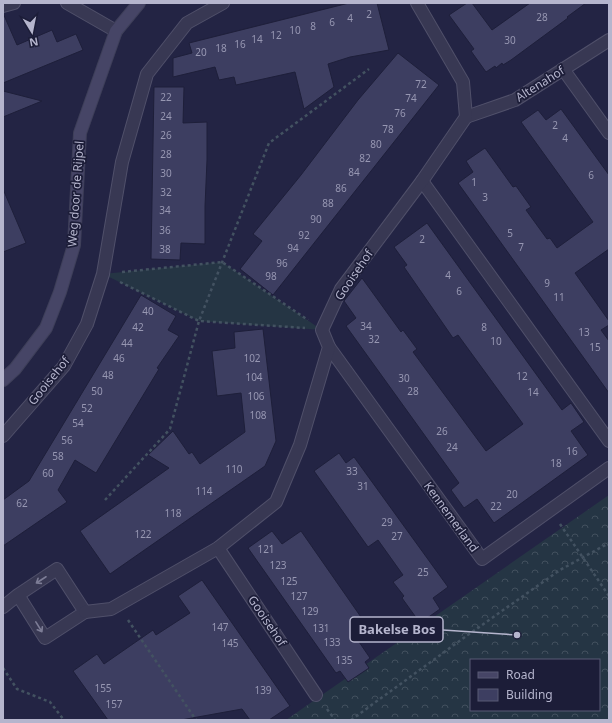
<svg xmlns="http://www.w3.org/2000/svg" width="612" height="723" font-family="'Noto Sans',sans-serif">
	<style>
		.grass { fill: #253544 }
		.forest { fill: url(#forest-crowns); fill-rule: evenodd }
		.building { fill: #3d3e61; stroke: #1e1f3a }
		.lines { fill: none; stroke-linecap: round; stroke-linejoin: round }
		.street-casing { stroke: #50506a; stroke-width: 14 }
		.secondary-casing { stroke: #3e3f59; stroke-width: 14 }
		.path { stroke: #435261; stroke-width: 2.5; stroke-dasharray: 3 3; stroke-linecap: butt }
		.street { stroke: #383853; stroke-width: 12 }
		.secondary { stroke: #464566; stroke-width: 12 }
		.oneway { stroke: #7d7d96 }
		.labels { text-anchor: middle; stroke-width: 3.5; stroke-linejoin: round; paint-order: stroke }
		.number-label { font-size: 10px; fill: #9797b2 }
		.street-label { font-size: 12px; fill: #b5b5cd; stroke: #1c1d38 }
		.leader { fill: none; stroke: #b5b5cd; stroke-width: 1.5 }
		.callout-dot { fill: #b5b5cd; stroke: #1c1d38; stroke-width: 1.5 }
		.callout { fill: #1c1d38; stroke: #b5b5cd; stroke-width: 1.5 }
		.callout-label { font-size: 13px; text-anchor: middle; font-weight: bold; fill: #b5b5cd }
	</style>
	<defs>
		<pattern id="forest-crowns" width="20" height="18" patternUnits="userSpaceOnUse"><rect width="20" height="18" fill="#253544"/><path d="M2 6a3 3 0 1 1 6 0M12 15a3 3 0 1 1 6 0" fill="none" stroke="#42505e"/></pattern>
	</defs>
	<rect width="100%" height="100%" fill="#232444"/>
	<polygon class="grass" points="222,262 322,330 199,321 103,274"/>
	<path class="forest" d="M609,495v225h-323zM471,660h128v50h-128z"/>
	<g class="building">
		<polygon points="349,3 377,3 389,50 350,57 328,64 334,87 304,109 295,72 236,85 234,77 219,80 215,67 173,77 173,58 192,53 189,43"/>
		<polygon points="467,3 472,3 492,30 530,3 586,3 567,17 568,18 511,60 503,65 502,63 496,68 495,66 486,72 471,51 474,49 449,15"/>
		<polygon points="3,13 17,45 52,30 57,42 76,34 83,50 3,83"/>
		<polygon points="398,53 439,85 273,295 240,269 262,241 253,234 301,175 358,100"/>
		<polygon points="154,87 184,87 183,123 207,122 207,160 205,206 205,244 181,243 180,260 151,259"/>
		<polygon points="3,91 42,101 3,117"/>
		<polygon points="561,109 609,175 609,249 575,273 609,321 609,325 601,330 609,341 609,393 458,183 473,172 466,161 485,148 513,187 516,186 531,207 526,210 547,239 550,238 557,248 593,222 521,122 538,110 546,120"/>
		<polygon points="3,189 26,243 3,252"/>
		<polygon points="427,223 562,410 571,403 584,422 571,431 588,455 494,523 477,499 464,508 451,490 459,483 346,326 356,318 344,301 362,278 401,332 403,330 417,349 413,352 486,451 523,424 458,335 453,338 404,267 407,265 394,247"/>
		<polygon points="141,295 176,316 168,330 179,336 157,368 159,369 96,473 75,460 58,490 67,502 3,546 3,500 29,481"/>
		<polygon points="263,329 276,441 265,466 110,574 80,531 169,468 148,455 173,431 189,454 192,452 200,464 245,432 241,393 217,396 212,351 235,348 234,332"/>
		<polygon points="339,453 346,463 354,457 448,587 433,598 440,609 420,623 402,598 404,596 393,582 403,575 378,540 368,547 314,471"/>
		<polygon points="272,531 282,544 301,531 370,630 357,639 370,658 365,662 369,668 348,682 340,671 336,673 248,548"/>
		<polygon points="202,580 290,706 269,720 250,720 242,709 181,720 108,720 73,671 97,654 104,664 153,630 156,635 190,613 178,596"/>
	</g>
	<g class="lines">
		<defs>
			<g id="street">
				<polyline points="67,3 116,31"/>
				<polyline points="3,6 14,3"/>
				<polyline points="563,69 609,133"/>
				<polyline points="466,117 515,100 609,40"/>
				<polyline points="422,181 609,441"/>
				<polyline points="329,347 482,559 609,468"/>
				<polyline points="3,436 64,366 87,324 103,274 122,162 147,74 187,23 223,3"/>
				<polyline points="218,548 316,695"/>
				<polyline points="3,607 18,595 57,569 85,612 45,638 18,595"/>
				<polyline points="85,612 111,609 218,548 276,502 300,445 329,347 322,330 341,289 422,181 466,117 463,82 417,3"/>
			</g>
			<polyline id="secondary" points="3,380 15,369 46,328 60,292 74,245 80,133 116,31 139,3"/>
		</defs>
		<use href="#street" class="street-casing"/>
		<use href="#secondary" class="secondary-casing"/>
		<g class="path">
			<polyline points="122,272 222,262 308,320"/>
			<polyline points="120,282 199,321 305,328"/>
			<polyline points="105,500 170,429 199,321 269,143 369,69"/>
			<polyline points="560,524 609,596"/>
			<polyline points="128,620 196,720"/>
			<polyline points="3,668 17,689 50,702 64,720"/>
			<polyline points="327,709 335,720"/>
			<polyline points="351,720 465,637 560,570 609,543"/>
		</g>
		<use href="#street" class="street"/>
		<use href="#secondary" class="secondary"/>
	</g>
	<defs><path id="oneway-shaft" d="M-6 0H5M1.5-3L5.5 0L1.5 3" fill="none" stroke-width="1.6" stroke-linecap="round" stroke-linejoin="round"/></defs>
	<g class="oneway">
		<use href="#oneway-shaft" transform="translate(41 580) rotate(147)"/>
		<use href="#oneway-shaft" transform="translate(39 627) rotate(58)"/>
	</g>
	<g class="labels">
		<g class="number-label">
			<text x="369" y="18">2</text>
			<text x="542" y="21">28</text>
			<text x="350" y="22">4</text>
			<text x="332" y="26">6</text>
			<text x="313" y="30">8</text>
			<text x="295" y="34">10</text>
			<text x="276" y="39">12</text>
			<text x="257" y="43">14</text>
			<text x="510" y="44">30</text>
			<text x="240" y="48">16</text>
			<text x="221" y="52">18</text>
			<text x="201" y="56">20</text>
			<text x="421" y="88">72</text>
			<text x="166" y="101">22</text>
			<text x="411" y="102">74</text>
			<text x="400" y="117">76</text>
			<text x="166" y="120">24</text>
			<text x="555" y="129">2</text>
			<text x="388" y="133">78</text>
			<text x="166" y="139">26</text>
			<text x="565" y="142">4</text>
			<text x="376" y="148">80</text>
			<text x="166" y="158">28</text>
			<text x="365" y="162">82</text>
			<text x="354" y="176">84</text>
			<text x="166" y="177">30</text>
			<text x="591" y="179">6</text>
			<text x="474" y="186">1</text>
			<text x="341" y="192">86</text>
			<text x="166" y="196">32</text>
			<text x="485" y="201">3</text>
			<text x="328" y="207">88</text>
			<text x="165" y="214">34</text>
			<text x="316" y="223">90</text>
			<text x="165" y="234">36</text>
			<text x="510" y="237">5</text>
			<text x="304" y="239">92</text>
			<text x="422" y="243">2</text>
			<text x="521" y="251">7</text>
			<text x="293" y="252">94</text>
			<text x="165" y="253">38</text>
			<text x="282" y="267">96</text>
			<text x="448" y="279">4</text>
			<text x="271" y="280">98</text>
			<text x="547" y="287">9</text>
			<text x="459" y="295">6</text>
			<text x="559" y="301">11</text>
			<text x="148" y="315">40</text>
			<text x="366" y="330">34</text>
			<text x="138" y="331">42</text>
			<text x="484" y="331">8</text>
			<text x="584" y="336">13</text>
			<text x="374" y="343">32</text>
			<text x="496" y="345">10</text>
			<text x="127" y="347">44</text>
			<text x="595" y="351">15</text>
			<text x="119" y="362">46</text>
			<text x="252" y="362">102</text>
			<text x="108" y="379">48</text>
			<text x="522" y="380">12</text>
			<text x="254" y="381">104</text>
			<text x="404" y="382">30</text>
			<text x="97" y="395">50</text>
			<text x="413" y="395">28</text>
			<text x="533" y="396">14</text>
			<text x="256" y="400">106</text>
			<text x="87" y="412">52</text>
			<text x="258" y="419">108</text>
			<text x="78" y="427">54</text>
			<text x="442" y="435">26</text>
			<text x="67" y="444">56</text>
			<text x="452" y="451">24</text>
			<text x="572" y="455">16</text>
			<text x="58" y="460">58</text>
			<text x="556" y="467">18</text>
			<text x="234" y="473">110</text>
			<text x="352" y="475">33</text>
			<text x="48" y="477">60</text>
			<text x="363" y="490">31</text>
			<text x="204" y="495">114</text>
			<text x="512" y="498">20</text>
			<text x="22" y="507">62</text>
			<text x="496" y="510">22</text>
			<text x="173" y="517">118</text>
			<text x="387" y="526">29</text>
			<text x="143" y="538">122</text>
			<text x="397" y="540">27</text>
			<text x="266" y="553">121</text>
			<text x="278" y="569">123</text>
			<text x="423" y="576">25</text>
			<text x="289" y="585">125</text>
			<text x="299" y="600">127</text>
			<text x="310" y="615">129</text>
			<text x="220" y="631">147</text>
			<text x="321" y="632">131</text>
			<text x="332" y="646">133</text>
			<text x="230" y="647">145</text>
			<text x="344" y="664">135</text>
			<text x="103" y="692">155</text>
			<text x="263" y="694">139</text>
			<text x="114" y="708">157</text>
		</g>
		<g class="street-label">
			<text transform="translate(540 84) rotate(-32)" y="4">Altenahof</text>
			<text transform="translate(76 194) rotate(-86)" y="4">Weg door de Rijpel</text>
			<text transform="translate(354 275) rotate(-56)" y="4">Gooisehof</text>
			<text transform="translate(49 381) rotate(-51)" y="4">Gooisehof</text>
			<text transform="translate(451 517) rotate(54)" y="4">Kennemerland</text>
			<text transform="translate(267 621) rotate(56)" y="4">Gooisehof</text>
		</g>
	</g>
	<path class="leader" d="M517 635L443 630"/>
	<circle class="callout-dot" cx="517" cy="635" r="4"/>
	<rect class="callout" x="350" y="617" width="93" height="25" rx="4"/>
	<g class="callout-label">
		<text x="397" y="634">Bakelse Bos</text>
	</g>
	<rect width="612" height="723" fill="none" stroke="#b5b5cd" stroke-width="8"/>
	<rect x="470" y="659" width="130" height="52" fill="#1c1d38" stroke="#595a74"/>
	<rect x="478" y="672" width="20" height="6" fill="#464566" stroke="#595a74"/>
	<text x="506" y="679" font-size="12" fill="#b5b5cd">Road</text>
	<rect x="478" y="689" width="20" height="12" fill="#3d3e61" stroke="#595a74"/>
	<text x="506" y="699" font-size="12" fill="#b5b5cd">Building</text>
	<g transform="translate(32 32) rotate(170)" stroke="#1c1d38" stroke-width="3" paint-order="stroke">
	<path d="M0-3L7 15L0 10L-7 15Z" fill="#b5b5cd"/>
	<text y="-6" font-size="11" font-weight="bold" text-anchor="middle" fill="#b5b5cd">N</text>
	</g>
</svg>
